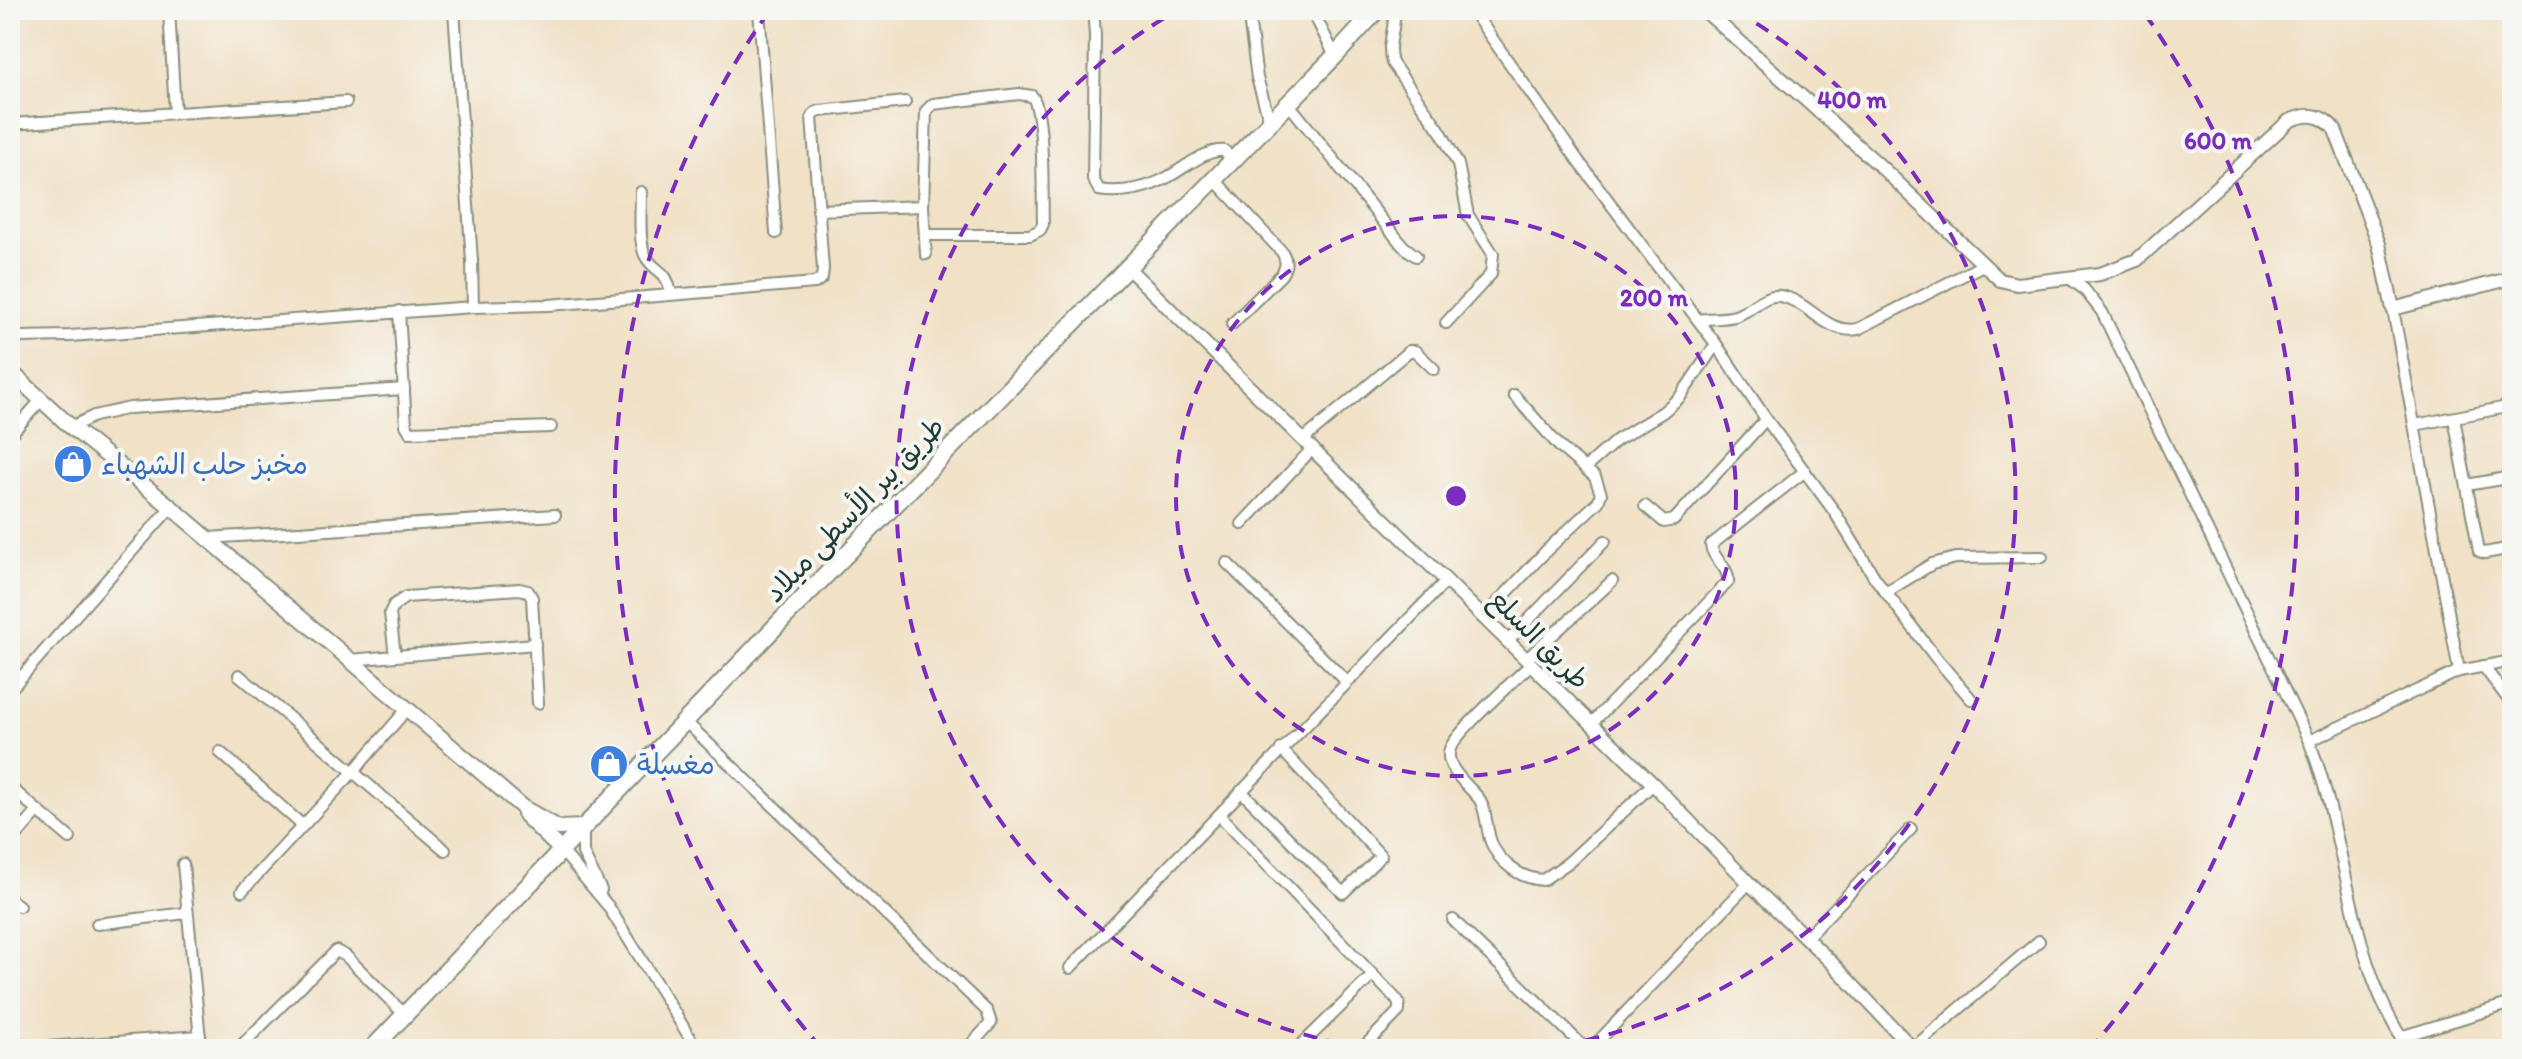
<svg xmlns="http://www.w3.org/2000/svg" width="2522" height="1059" font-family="Itim,'Playpen Sans Arabic',sans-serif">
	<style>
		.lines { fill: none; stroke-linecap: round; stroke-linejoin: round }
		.minor-casing { stroke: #888f7d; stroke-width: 14 }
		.tertiary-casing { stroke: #888f7d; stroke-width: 16 }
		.secondary-casing { stroke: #888f7d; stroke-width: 18 }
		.primary-casing { stroke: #888f7d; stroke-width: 20 }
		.minor { stroke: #fff; stroke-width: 10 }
		.tertiary { stroke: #fff; stroke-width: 12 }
		.secondary { stroke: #fff; stroke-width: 14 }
		.primary { stroke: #fff; stroke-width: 16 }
		.ring { fill: none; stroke: #7b2cbf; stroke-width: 4; stroke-dasharray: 14 10 }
		.labels { text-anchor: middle; stroke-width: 8; stroke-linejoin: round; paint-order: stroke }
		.shop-label { font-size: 28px; fill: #366cbe; stroke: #f6f6f2; text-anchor: start }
		.street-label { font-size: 28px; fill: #1f3d34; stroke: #f6f6f2 }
		.centre { fill: #7b2cbf; stroke: #f6f6f2; stroke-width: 4 }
		.ring-label { font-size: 24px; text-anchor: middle; font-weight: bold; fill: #7b2cbf; stroke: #f6f6f2; stroke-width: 8; stroke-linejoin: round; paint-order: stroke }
	</style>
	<rect width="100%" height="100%" fill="#f6f6f2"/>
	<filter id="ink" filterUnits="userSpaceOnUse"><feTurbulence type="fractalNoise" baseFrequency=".0125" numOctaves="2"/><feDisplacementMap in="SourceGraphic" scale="16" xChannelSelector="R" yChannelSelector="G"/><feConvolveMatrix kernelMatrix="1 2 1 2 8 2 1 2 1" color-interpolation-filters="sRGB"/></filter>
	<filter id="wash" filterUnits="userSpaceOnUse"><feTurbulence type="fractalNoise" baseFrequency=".006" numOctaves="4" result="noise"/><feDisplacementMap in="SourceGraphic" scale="32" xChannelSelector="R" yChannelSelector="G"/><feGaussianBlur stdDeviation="1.8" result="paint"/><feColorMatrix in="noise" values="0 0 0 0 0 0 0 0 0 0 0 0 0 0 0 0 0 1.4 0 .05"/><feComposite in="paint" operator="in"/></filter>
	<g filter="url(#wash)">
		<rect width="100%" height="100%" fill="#f1e1c6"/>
	</g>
	<g filter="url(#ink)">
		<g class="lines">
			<defs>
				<g id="minor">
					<polyline points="169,10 175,112"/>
					<polyline points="454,10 472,261 473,307"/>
					<polyline points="759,10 776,233"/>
					<path d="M1093,10l2,25 -2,144 6,11c22,4 50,-2 69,-13 17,-9 37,-28 57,-26l6,10"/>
					<polyline points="1248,10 1257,78 1270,122"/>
					<polyline points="1312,10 1335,56"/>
					<path d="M1394,10c2,19 -8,34 -2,53l49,69 17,32 10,51 25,39 -2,20 -45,49"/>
					<polyline points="1472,10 1577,159 1716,344 1766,419 1834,511 1875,578 1936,658 1971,699"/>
					<polyline points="1288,103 1403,246 1416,256"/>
					<polyline points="10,124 346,102"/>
					<path d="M1214,179l68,73c5,9 5,14 -1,23l-49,49"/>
					<path d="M641,192c0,17 -3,52 5,65 11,18 20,10 25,37"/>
					<polyline points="818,210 923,206"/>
					<path d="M925,235h105l10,-5 3,-6c-1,-25 2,-111 -11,-128l-13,-2 -86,10 -7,7 -3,95 3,48"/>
					<path d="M2069,278l15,11 18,23 207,429c39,97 39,223 100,308"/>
					<polyline points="399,311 406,425 410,432 551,427"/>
					<path d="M1698,320c12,-2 26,-1 37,-4 16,-4 28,-23 45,-20 30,5 45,39 78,33l125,-64"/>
					<polyline points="10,342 19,337 70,336 473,307 549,305 815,283 822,278 823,269 812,117 815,113 820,111 905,102"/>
					<polyline points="2454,418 2479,551 2485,553 2512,548"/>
					<polyline points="2415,425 2512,406"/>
					<polyline points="71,427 94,416 130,408 404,389"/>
					<polyline points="10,435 42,399"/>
					<polyline points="1304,439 1409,351 1415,351 1434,369"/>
					<polyline points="1585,468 1617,440 1663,412 1680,397 1716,344"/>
					<polyline points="2467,485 2512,477"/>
					<polyline points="1645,506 1664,522 1674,520 1766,419"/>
					<polyline points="1242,524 1313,448"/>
					<polyline points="208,538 555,515"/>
					<polyline points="1227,563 1347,682"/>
					<polyline points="1886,592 1932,564 1956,558 2042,557"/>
					<polyline points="1484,617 1547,550 1598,502 1601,494 1595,477 1560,447 1514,395"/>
					<polyline points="1508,641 1605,541"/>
					<polyline points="395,656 390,613 394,605 406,597 519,589 528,591 532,598 538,703"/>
					<path d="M1527,659c27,-27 57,-51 85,-78"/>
					<polyline points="350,660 535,644"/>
					<path d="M1531,664c-15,15 -76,69 -81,85 -7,19 21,38 30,51 7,13 6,28 11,42 8,21 30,37 52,38l26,-18 84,-78"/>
					<polyline points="2483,666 2512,704"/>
					<polyline points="2459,671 2512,661"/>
					<polyline points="239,675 445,850"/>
					<polyline points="10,690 171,507"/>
					<polyline points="686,722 987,1011 991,1023 967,1049"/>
					<path d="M1591,724l137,-142c2,-15 -16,-23 -17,-37l94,-74"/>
					<polyline points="2309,741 2459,671 2393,309"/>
					<polyline points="220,752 302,825"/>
					<polyline points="10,787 70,838"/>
					<polyline points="1241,791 1343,893 1381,856 1281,749"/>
					<polyline points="1219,815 1397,1000 1399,1004 1399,1011 1362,1049"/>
					<polyline points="583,830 583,853 601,890"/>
					<polyline points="10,843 37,812"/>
					<polyline points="562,851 608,906 697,1049"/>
					<polyline points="183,864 201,1049"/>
					<polyline points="242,891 354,771 407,709"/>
					<polyline points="10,899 19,906"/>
					<polyline points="1453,920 1586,1049"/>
					<polyline points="97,924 186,913"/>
					<polyline points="1806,938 1911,829"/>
					<polyline points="1070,968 1447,580"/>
					<polyline points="2400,1037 2512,1003"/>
					<polyline points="1913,1048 2039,941"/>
					<polyline points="19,1049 200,1036"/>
					<polyline points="238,1049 336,951 346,956 405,1015"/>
					<polyline points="1297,1049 1373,975"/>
					<polyline points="1591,1049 1749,883"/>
				</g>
				<g id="tertiary">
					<path d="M1704,10l174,154 122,116 17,4 83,-10 37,-14 152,-139c18,-8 33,-8 46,9l44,114 14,65 119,-31"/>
					<polyline points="1127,267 1653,784 1749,883 1833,964 1913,1049"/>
				</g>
				<g id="secondary">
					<polyline points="10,371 71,427 171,507 522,807 559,828 584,827"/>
					<polyline points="525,815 562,851"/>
				</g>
				<polyline id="primary" points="372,1049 775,627 1335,56 1377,10"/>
			</defs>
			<use href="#minor" class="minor-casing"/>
			<use href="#tertiary" class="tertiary-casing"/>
			<use href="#secondary" class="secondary-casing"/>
			<use href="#primary" class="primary-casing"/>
			<use href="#minor" class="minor"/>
			<use href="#tertiary" class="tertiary"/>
			<use href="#secondary" class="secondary"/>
			<use href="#primary" class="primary"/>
		</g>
	</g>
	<g class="ring">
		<circle cx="1456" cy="496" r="280"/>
		<path d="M1364 1048A560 560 0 0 1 1176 11M1736 11A560 560 0 0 1 1548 1048"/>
		<path d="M821 1048A841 841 0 0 1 767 14M2145 14A841 841 0 0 1 2091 1048"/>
	</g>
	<defs>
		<symbol id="shop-disc" viewBox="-11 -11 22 22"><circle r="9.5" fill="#3f7fe0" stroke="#f6f6f2"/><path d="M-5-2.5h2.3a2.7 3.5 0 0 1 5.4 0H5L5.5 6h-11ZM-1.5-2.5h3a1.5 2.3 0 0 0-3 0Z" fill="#fff"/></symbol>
	</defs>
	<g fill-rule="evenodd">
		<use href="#shop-disc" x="51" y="442" width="44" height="44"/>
		<use href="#shop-disc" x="587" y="742" width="44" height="44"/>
	</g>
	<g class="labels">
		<g class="shop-label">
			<text x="101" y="474">مخبز حلب الشهباء</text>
			<text x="637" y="774">مغسلة</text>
		</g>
		<g class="street-label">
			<text transform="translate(854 509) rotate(-46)" y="10">طريق بير الأسطى ميلاد</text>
			<text transform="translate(1540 639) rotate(45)" y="10">طريق السلع</text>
		</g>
	</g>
	<circle cx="1456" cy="496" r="12" class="centre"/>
	<g class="ring-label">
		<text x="1852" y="108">400 m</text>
		<text x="2218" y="149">600 m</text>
		<text x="1654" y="306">200 m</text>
	</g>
	<rect width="2522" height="1059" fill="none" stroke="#f6f6f2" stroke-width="40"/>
</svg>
